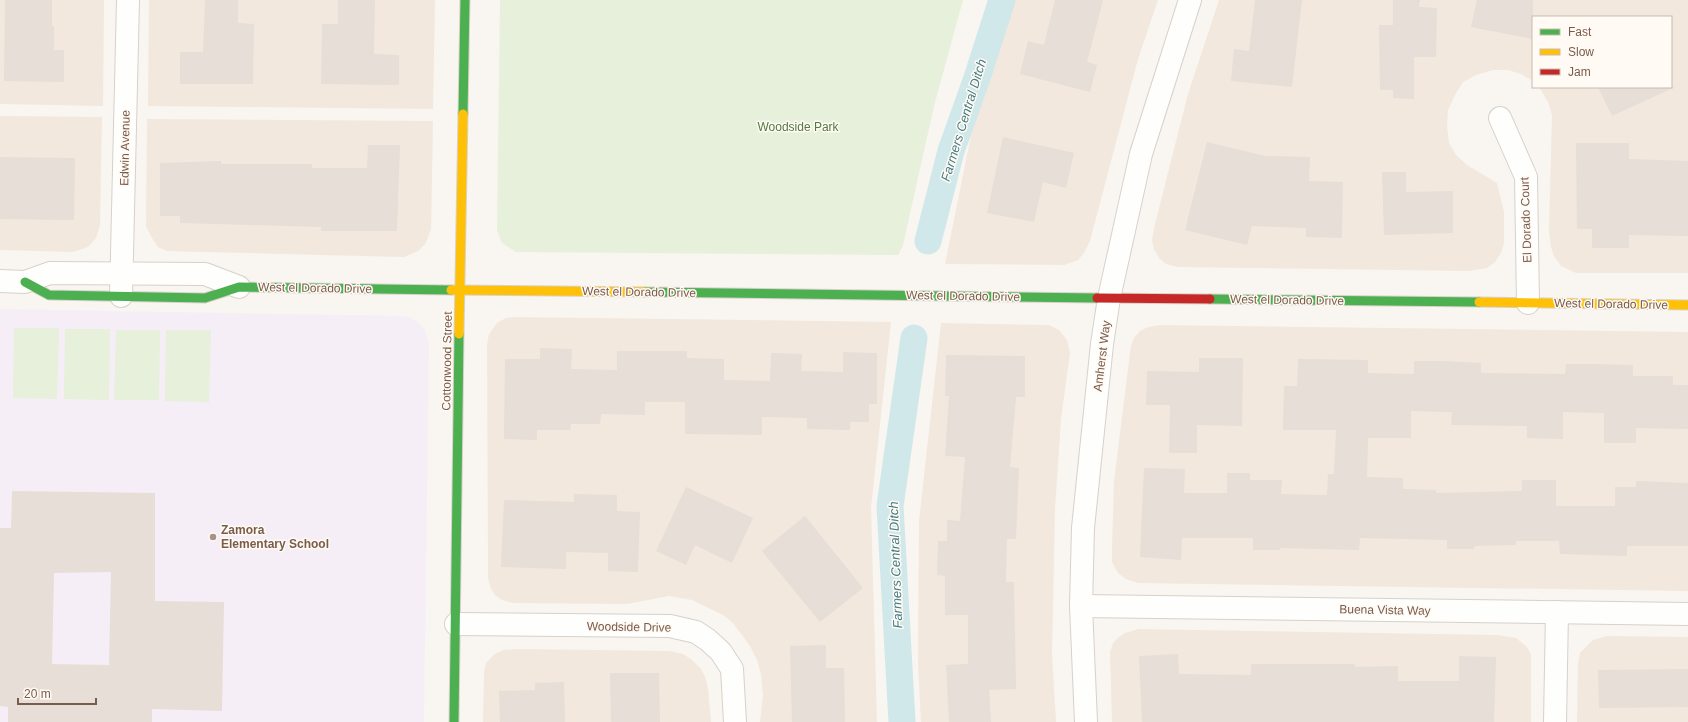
<svg xmlns="http://www.w3.org/2000/svg" width="1688" height="722" font-family="Helvetica,sans-serif">
	<style>
		.residential { fill: #f2e8de }
		.education { fill: #f6eef6 }
		.green { fill: #e7f0db }
		.lines { fill: none; stroke-linecap: round; stroke-linejoin: round }
		.canal { stroke: #d0e8ea; stroke-width: 27 }
		.building { fill: #e6ded7; fill-rule: evenodd }
		.street-casing { stroke: #d7d1cb; stroke-width: 24 }
		.fast-casing { stroke: #d9d2cb; stroke-width: 11 }
		.slow-casing { stroke: #d9d2cb; stroke-width: 11 }
		.jam-casing { stroke: #d9d2cb; stroke-width: 11 }
		.street { stroke: #fefefd; stroke-width: 22 }
		.fast { stroke: #4caf50; stroke-width: 9 }
		.slow { stroke: #ffc107; stroke-width: 9 }
		.jam { stroke: #c62828; stroke-width: 9 }
		.poi-dot { fill: #a69286; stroke: #fffaf3; stroke-width: 1.5 }
		.labels { text-anchor: middle; stroke-width: 3; stroke-linejoin: round; paint-order: stroke }
		.park-label { font-size: 12px; fill: #537a41; stroke: #fffaf3 }
		.street-label { font-size: 12px; fill: #7a5c4d; stroke: #fffaf3 }
		.poi-label { font-size: 12px; font-weight: bold; fill: #7a5c4d; stroke: #fffaf3; text-anchor: start }
		.water-label { font-size: 13px; font-style: italic; fill: #437c86; stroke: #fffaf3 }
	</style>
	<rect width="100%" height="100%" fill="#f9f5f0"/>
	<g class="residential">
		<polygon points="0,0 104,0 103,106 0,104"/>
		<polygon points="149,0 435,0 433,109 148,106"/>
		<polygon points="1012,0 1158,0 1138,59 1090,241 1084,253 1078,260 1064,265 945,264 975,116"/>
		<polygon points="1219,0 1688,0 1688,273 1576,273 1561,266 1554,256 1551,247 1549,231 1552,115 1548,102 1539,87 1671,87 1671,17 1533,17 1533,81 1521,74 1508,70 1493,70 1476,75 1463,82 1455,95 1448,110 1447,126 1449,143 1456,155 1467,165 1497,183 1504,212 1504,243 1501,253 1495,262 1487,268 1469,271 1178,267 1166,264 1159,258 1154,249 1152,240 1154,228 1188,94"/>
		<polygon points="0,116 102,117 100,225 96,238 88,247 73,252 0,250"/>
		<polygon points="147,119 433,121 431,229 426,243 418,251 404,257 167,251 158,247 152,238 146,226"/>
		<polygon points="515,317 891,322 871,508 877,722 760,722 763,695 761,674 757,660 750,646 733,623 723,615 692,600 669,596 627,604 513,603 502,600 495,595 491,589 488,578 488,560 487,345 489,334 497,323 506,318"/>
		<polygon points="941,323 1049,325 1059,330 1067,340 1070,353 1061,419 1055,508 1052,655 1056,722 921,722 918,663 919,521"/>
		<polygon points="1160,325 1688,332 1688,591 1138,583 1126,579 1118,573 1112,562 1112,550 1114,481 1131,345 1134,338 1140,331 1148,327"/>
		<polygon points="1139,629 1497,635 1516,638 1527,647 1531,654 1531,722 1112,722 1110,652 1113,643 1119,637 1125,633"/>
		<polygon points="1607,636 1688,637 1688,722 1577,722 1578,664 1580,653 1593,640"/>
		<polygon points="517,649 669,651 683,654 692,660 701,669 705,677 708,688 711,722 483,722 484,672 486,663 495,654 503,650"/>
	</g>
	<polygon class="education" points="0,309 399,316 409,317 419,323 425,330 429,344 424,722 0,722"/>
	<g class="green">
		<polygon points="500,0 963,0 934,106 903,245 898,255 516,252 502,243 497,230"/>
		<polygon points="14,328 59,328 57,399 13,398"/>
		<polygon points="65,329 110,329 109,400 64,399"/>
		<polygon points="116,330 160,330 159,400 114,400"/>
		<polygon points="166,330 211,330 209,402 165,401"/>
	</g>
	<g class="lines">
		<g class="canal">
			<polyline points="928,241 951,151 977,78 1002,0"/>
			<polyline points="902,722 890,506 914,338"/>
		</g>
	</g>
	<g class="building">
		<polygon points="5,0 52,0 52,26 54,26 54,50 64,50 64,82 4,81"/>
		<polygon points="205,0 238,0 238,23 254,24 253,84 180,84 180,52 203,52"/>
		<polygon points="338,0 375,0 374,54 399,55 399,85 321,84 322,24 338,24"/>
		<polygon points="1055,0 1103,0 1087,62 1097,65 1090,92 1020,74 1028,41 1044,45"/>
		<polygon points="1255,0 1302,0 1292,87 1231,81 1234,49 1249,51"/>
		<polygon points="1393,0 1420,0 1419,7 1437,8 1436,57 1414,57 1414,99 1393,98 1393,90 1380,90 1379,25 1393,25"/>
		<polygon points="1477,0 1533,0 1533,39 1471,27"/>
		<polygon points="1598,87 1675,87 1612,116"/>
		<polygon points="1003,137 1074,153 1066,188 1043,182 1034,222 987,213"/>
		<polygon points="1207,142 1265,156 1310,157 1309,181 1343,182 1342,238 1306,237 1306,228 1252,226 1247,245 1185,230"/>
		<polygon points="1576,143 1629,143 1629,159 1688,161 1688,236 1629,235 1629,248 1592,248 1592,229 1577,229"/>
		<polygon points="368,145 400,145 397,231 321,231 321,227 180,223 180,216 160,216 160,163 221,161 221,164 312,164 312,168 367,168"/>
		<polygon points="0,157 75,158 74,220 0,219"/>
		<polygon points="1382,172 1406,172 1406,192 1453,191 1453,233 1384,235"/>
		<polygon points="540,348 572,349 571,369 617,370 617,351 687,351 687,358 724,359 724,380 770,381 771,353 802,354 801,371 843,372 843,352 877,353 877,404 869,404 869,422 850,422 850,430 807,429 807,418 762,417 762,435 685,434 685,402 645,402 645,415 601,414 600,424 571,424 570,430 537,430 537,440 504,439 505,359 540,359"/>
		<polygon points="946,355 1025,356 1025,397 1016,397 1010,467 1019,468 1016,539 1007,539 1006,582 1014,582 1016,689 989,690 991,722 949,722 946,665 968,664 968,615 945,615 945,576 937,575 938,541 947,541 947,520 960,521 965,457 945,456 949,396 945,396"/>
		<polygon points="1199,358 1243,358 1242,426 1197,425 1197,453 1169,453 1170,405 1146,405 1147,371 1199,372"/>
		<polygon points="1298,359 1368,360 1368,373 1414,374 1414,361 1444,361 1481,363 1481,373 1565,374 1566,364 1596,364 1633,365 1633,376 1673,376 1673,385 1688,385 1688,429 1636,428 1636,443 1604,443 1604,413 1563,412 1563,439 1527,438 1527,426 1451,425 1452,412 1411,411 1411,438 1368,438 1367,477 1403,478 1403,489 1436,490 1436,493 1522,491 1522,480 1556,480 1556,506 1615,506 1615,487 1636,487 1636,481 1688,483 1688,546 1627,546 1627,556 1560,554 1559,541 1516,541 1516,545 1474,546 1474,549 1447,549 1447,540 1360,538 1359,550 1280,548 1280,550 1253,550 1253,538 1182,538 1181,560 1140,557 1144,468 1185,469 1184,493 1227,493 1227,473 1250,473 1250,480 1282,480 1281,494 1327,495 1328,474 1334,474 1336,430 1283,430 1284,386 1297,386"/>
		<polygon points="686,487 753,518 732,563 695,545 686,565 656,551"/>
		<path d="M12,491l143,2v108l69,1 -2,109 -70,-2v13h-144v-15l-8,-1v-178h11zM111,572l-2,93 -57,-1 2,-91z"/>
		<polygon points="574,494 617,495 617,511 640,512 638,572 608,571 608,553 566,552 566,569 501,567 504,500 574,502"/>
		<polygon points="805,516 863,588 820,622 762,551"/>
		<polygon points="826,645 826,668 844,668 845,722 792,722 790,646"/>
		<polygon points="1178,654 1179,674 1251,675 1251,664 1355,664 1355,667 1398,666 1398,681 1459,681 1459,656 1496,657 1494,722 1142,722 1139,656"/>
		<polygon points="1688,669 1688,707 1599,708 1598,670"/>
		<polygon points="610,673 659,673 660,722 611,722"/>
		<polygon points="564,682 565,722 500,722 499,691 535,690 535,683"/>
	</g>
	<g class="lines">
		<defs>
			<g id="street">
				<polyline points="1500,118 1526,177 1528,303"/>
				<polyline points="0,281 25,282 50,273 205,274 239,287"/>
				<polyline points="121,296 128,0"/>
				<polyline points="1081,606 1688,614"/>
				<polyline points="456,624 670,626 696,632 708,640 721,652 732,669 735,722"/>
				<polyline points="1086,722 1081,606 1083,528 1102,344 1109,298 1141,154 1190,0"/>
				<polyline points="1555,722 1557,612"/>
			</g>
			<g id="fast">
				<polyline points="463,114 465,0"/>
				<polyline points="25,282 49,295 205,298 239,287 451,290"/>
				<polyline points="645,292 1097,298"/>
				<polyline points="1210,299 1479,302"/>
				<polyline points="454,722 459,334"/>
			</g>
			<g id="slow">
				<polyline points="451,290 645,292"/>
				<polyline points="1479,302 1688,305"/>
				<polyline points="459,334 463,114"/>
			</g>
			<polyline id="jam" points="1097,298 1210,299"/>
		</defs>
		<use href="#street" class="street-casing"/>
		<use href="#fast" class="fast-casing"/>
		<use href="#slow" class="slow-casing"/>
		<use href="#jam" class="jam-casing"/>
		<use href="#street" class="street"/>
		<use href="#fast" class="fast"/>
		<use href="#slow" class="slow"/>
		<use href="#jam" class="jam"/>
	</g>
	<circle class="poi-dot" cx="213" cy="537" r="4"/>
	<g class="labels">
		<g class="park-label">
			<text x="798" y="131">Woodside Park</text>
		</g>
		<g class="street-label">
			<text transform="translate(125 148) rotate(-89)" y="4">Edwin Avenue</text>
			<text transform="translate(1526 220) rotate(-92)" y="4">El Dorado Court</text>
			<text transform="translate(315 288) rotate(1)" y="4">West el Dorado Drive</text>
			<text transform="translate(639 292) rotate(1)" y="4">West el Dorado Drive</text>
			<text transform="translate(963 296) rotate(1)" y="4">West el Dorado Drive</text>
			<text transform="translate(1287 300) rotate(1)" y="4">West el Dorado Drive</text>
			<text transform="translate(1611 304) rotate(1)" y="4">West el Dorado Drive</text>
			<text transform="translate(1102 356) rotate(-83)" y="4">Amherst Way</text>
			<text transform="translate(447 361) rotate(-89)" y="4">Cottonwood Street</text>
			<text transform="translate(1385 610) rotate(1)" y="4">Buena Vista Way</text>
			<text transform="translate(629 627) rotate(1)" y="4">Woodside Drive</text>
		</g>
		<g class="poi-label">
			<text x="221" y="534">Zamora<tspan x="221" dy="14">Elementary School</tspan></text>
		</g>
		<g class="water-label">
			<text transform="translate(963 120) rotate(-73)" y="5">Farmers Central Ditch</text>
			<text transform="translate(895 565) rotate(-92)" y="5">Farmers Central Ditch</text>
		</g>
	</g>
	<rect x="1532" y="16" width="140" height="72" fill="#fffaf3" stroke="#cabbb1"/>
	<rect x="1540" y="29" width="20" height="6" fill="#4caf50" stroke="#cabbb1"/>
	<text x="1568" y="36" font-size="12" fill="#7a5c4d">Fast</text>
	<rect x="1540" y="49" width="20" height="6" fill="#ffc107" stroke="#cabbb1"/>
	<text x="1568" y="56" font-size="12" fill="#7a5c4d">Slow</text>
	<rect x="1540" y="69" width="20" height="6" fill="#c62828" stroke="#cabbb1"/>
	<text x="1568" y="76" font-size="12" fill="#7a5c4d">Jam</text>
	<path d="M18 698v6h78v-6" fill="none" stroke="#7a5c4d" stroke-width="2"/>
	<text x="24" y="698" font-size="12" fill="#7a5c4d" stroke="#fffaf3" stroke-width="3" paint-order="stroke">20 m</text>
</svg>
